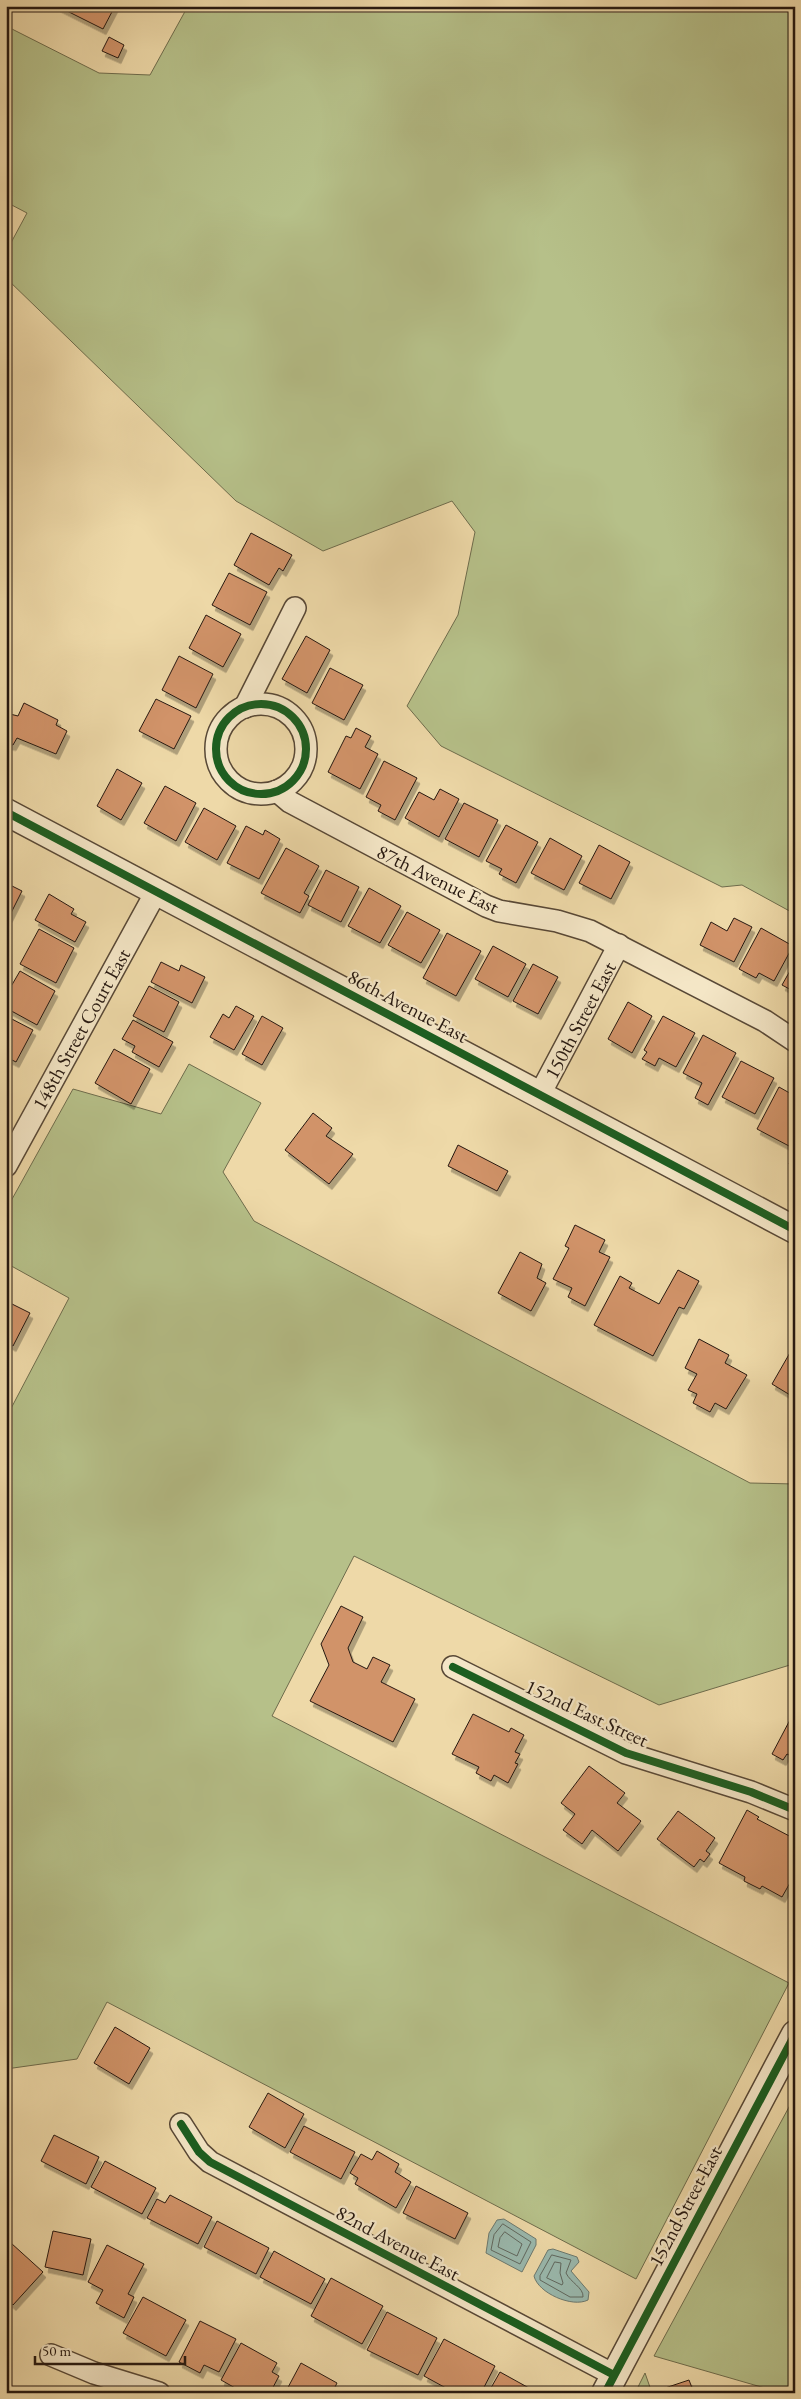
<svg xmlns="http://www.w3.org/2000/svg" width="801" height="2399" font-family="'EB Garamond',serif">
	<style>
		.green { fill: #b6c089; stroke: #6e6c4c }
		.water { fill: #9ab9ae; stroke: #6c796f }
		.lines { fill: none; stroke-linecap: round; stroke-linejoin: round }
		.shore { stroke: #60685f; stroke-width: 1 }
		.building { fill: #d19369; stroke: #261810; filter: url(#shadow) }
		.minor-casing { stroke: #584836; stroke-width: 24 }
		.tertiary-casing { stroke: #584836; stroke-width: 29 }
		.minor { stroke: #f4e6c6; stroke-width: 21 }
		.tertiary { stroke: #f4e6c6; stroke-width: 26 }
		.cycleway-casing { stroke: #f4e6c6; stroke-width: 11 }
		.cycleway { stroke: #1b5e20; stroke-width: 8 }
		.labels { text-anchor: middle; stroke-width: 4.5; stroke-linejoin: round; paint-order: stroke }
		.street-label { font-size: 20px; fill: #261810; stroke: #f4e6c6 }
	</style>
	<defs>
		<filter id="shadow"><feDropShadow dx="3" dy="5.5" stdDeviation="0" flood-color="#0004"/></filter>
	</defs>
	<rect width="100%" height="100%" fill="#eed9a8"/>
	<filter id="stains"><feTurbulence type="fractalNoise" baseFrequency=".004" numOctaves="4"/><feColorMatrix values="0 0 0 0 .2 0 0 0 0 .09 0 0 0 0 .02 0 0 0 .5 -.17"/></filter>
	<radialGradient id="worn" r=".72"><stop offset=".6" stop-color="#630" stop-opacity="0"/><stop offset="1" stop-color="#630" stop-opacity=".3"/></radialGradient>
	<g class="green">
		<polygon points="188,6 795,6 795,914 742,885 722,887 441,746 407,706 458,615 475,532 452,501 323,551 236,501 6,278 6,252 27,213 6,202 6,26 99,73 150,75"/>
		<polygon points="189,1064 261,1103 223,1172 254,1221 750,1483 795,1484 795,1661 790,1665 659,1705 354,1556 272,1716 789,1983 636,2279 107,2002 77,2059 6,2069 6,1418 69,1298 6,1263 6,1210 73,1089 161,1114"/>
		<polygon points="795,2096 795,2393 782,2393 654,2356"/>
		<polygon points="645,2373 652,2393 635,2393"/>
	</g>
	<g class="water">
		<polygon points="504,2219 536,2239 536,2245 522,2272 486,2253 489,2233 497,2220"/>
		<path d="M553,2249l24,8 2,5 -8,9 18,21 -1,8c-16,8 -50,-7 -54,-24l14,-26z"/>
	</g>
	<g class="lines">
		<g class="shore">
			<polygon points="503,2224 531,2242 520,2264 491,2250 494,2235"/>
			<polygon points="505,2232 522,2244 517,2256 498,2247 500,2238"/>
			<path d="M552,2255l19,5 -5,13c4,9 18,15 17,24h-13l-30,-17v-4z"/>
			<polygon points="555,2262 561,2263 560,2273 563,2283 562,2285 547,2278"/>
		</g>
	</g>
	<g class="building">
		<polygon points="57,6 115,6 103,29"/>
		<polygon points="109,37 124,45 118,58 102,51"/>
		<polygon points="251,533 292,555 283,571 279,568 269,585 234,565"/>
		<polygon points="229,573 267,592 250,625 212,605"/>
		<polygon points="206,615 241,634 223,667 189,648"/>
		<polygon points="306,636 330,650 307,693 282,679"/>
		<polygon points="179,656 213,674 196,708 162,690"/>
		<polygon points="330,668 363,685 344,720 312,703"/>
		<polygon points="156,699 191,716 174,749 139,731"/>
		<polygon points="24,703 58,720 56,725 67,731 56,754 17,738 13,745 6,744 6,713 18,716"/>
		<polygon points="356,728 371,736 365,747 378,754 360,789 328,772 346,736 351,738"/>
		<polygon points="384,761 417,778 395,820 378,811 381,805 366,797"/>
		<polygon points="117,769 142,783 121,820 97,806"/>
		<polygon points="165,786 196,803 176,841 144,823"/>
		<polygon points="440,789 459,799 439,837 405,818 419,792 434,800"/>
		<polygon points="464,803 498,820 479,857 445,839"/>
		<polygon points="204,808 236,826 217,860 185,842"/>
		<polygon points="506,825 538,842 516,883 499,874 502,869 486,861"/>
		<polygon points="246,826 263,835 265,830 280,839 259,879 227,863"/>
		<polygon points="550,838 582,856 564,890 531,873"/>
		<polygon points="599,845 630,862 611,899 579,883"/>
		<polygon points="286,848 319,866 304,893 309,896 300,913 261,893"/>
		<polygon points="326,870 359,887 341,922 308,905"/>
		<polygon points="6,883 22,891 9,917 6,916"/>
		<polygon points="369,888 401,906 380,943 348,926"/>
		<polygon points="49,894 74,909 71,914 86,922 75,942 35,920"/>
		<polygon points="407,912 440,930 421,963 388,945"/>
		<polygon points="734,918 752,927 734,962 700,945 711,922 727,931"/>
		<polygon points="761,928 793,946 774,981 759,973 756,978 739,969"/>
		<polygon points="39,929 74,948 56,983 20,964"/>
		<polygon points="447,933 481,951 456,996 423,978"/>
		<polygon points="493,946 526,964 508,997 475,979"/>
		<polygon points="161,962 179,971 181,965 205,977 192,1003 151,982"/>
		<polygon points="795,962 795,992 782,985"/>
		<polygon points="533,964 558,977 538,1014 513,1001"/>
		<polygon points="20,971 55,991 37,1025 6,1008 6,995"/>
		<polygon points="149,986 179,1002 164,1032 133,1016"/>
		<polygon points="628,1002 652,1016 632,1053 608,1039"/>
		<polygon points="236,1006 254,1016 234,1050 210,1037 223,1014 229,1018"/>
		<polygon points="6,1016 33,1030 16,1062 6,1057"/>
		<polygon points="262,1016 283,1028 262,1065 242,1054"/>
		<polygon points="663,1016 695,1033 676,1067 659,1058 655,1066 642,1059 647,1052 644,1050"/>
		<polygon points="133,1020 173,1042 159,1067 132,1052 135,1046 122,1039"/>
		<polygon points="703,1035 736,1053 708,1105 695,1098 702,1083 683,1073"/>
		<polygon points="114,1049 150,1069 131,1104 95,1083"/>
		<polygon points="741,1061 774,1078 755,1114 722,1097"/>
		<polygon points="779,1087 795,1096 795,1136 789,1146 757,1129"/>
		<polygon points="313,1113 332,1128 326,1136 353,1154 329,1184 285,1150"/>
		<polygon points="458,1145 508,1171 497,1191 448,1166"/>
		<polygon points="795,1153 795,1167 789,1164"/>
		<polygon points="575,1225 605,1240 599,1252 610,1257 585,1306 568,1297 572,1288 553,1279 569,1248 565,1246"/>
		<polygon points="520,1252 542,1264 537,1278 546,1283 531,1311 498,1293"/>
		<polygon points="678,1270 699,1281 684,1309 679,1307 653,1356 594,1325 620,1276 632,1283 629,1288 659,1304"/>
		<polygon points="6,1301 30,1313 13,1346 6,1342"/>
		<polygon points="699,1339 729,1355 725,1363 747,1375 726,1409 715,1403 710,1412 693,1403 697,1394 688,1390 697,1374 685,1368"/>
		<polygon points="795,1344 795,1398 772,1384"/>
		<polygon points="341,1606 363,1617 348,1648 353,1662 367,1669 373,1657 390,1665 381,1682 415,1699 393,1742 310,1701 329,1665 321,1644"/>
		<polygon points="473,1714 509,1732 511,1728 524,1735 515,1752 520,1754 515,1763 518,1764 508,1783 494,1775 491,1781 476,1773 479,1767 452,1754"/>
		<polygon points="791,1718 795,1720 795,1758 787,1754 783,1760 772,1754"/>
		<polygon points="589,1766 625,1793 617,1803 641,1821 618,1851 592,1830 582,1844 563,1830 575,1814 561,1803"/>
		<polygon points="747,1810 759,1817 757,1819 795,1839 795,1874 782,1897 762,1886 760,1889 744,1881 745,1877 719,1863"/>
		<polygon points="678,1811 715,1838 706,1851 710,1854 704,1862 700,1859 694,1867 657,1839"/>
		<polygon points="115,2027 150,2048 129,2084 94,2063"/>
		<polygon points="268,2093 304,2114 285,2148 249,2127"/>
		<polygon points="304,2126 355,2152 341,2179 290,2152"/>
		<polygon points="54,2135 99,2157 86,2184 41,2161"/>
		<polygon points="377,2151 399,2164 395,2172 411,2182 396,2208 355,2184 358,2178 350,2173 361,2154 372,2160"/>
		<polygon points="105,2161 156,2188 142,2214 91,2187"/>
		<polygon points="416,2186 468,2213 455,2239 403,2213"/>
		<polygon points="170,2195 212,2217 198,2244 147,2218 157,2199 165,2203"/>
		<polygon points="217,2221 269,2248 256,2274 204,2247"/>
		<polygon points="53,2231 91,2239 83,2275 45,2267"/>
		<polygon points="11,2243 43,2272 13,2305 6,2299 6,2248"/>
		<polygon points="107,2245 144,2264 128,2294 134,2297 124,2318 96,2303 103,2290 88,2282"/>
		<polygon points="274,2251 325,2279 311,2304 260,2277"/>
		<polygon points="331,2278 383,2306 362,2344 311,2316"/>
		<polygon points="143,2297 186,2320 166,2356 123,2333"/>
		<polygon points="387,2312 437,2338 418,2375 367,2350"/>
		<polygon points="200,2321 236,2339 219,2372 204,2365 200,2373 179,2362"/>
		<polygon points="444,2339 495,2366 481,2393 455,2393 424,2376"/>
		<polygon points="241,2343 277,2363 272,2372 279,2376 270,2393 244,2393 221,2380"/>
		<polygon points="301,2363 337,2383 332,2393 285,2393"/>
		<polygon points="500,2372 538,2393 488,2393"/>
		<polygon points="689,2380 694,2393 657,2393 656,2391"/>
	</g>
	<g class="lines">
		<defs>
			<g id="minor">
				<circle cx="261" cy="749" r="45"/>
				<polyline points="245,707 295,608"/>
				<polyline points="277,791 290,802 486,906 499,911 557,921 590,931 765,1021 795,1041"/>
				<polyline points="540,1094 619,945"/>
				<polyline points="6,1166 156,892"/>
				<polyline points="453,1667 626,1753 751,1792 795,1810"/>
				<polyline points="181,2124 199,2152 210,2162 614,2375"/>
				<polyline points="51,2355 94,2373 159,2393"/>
			</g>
			<g id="tertiary">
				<polyline points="6,812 795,1230"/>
				<polyline points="605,2393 795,2034"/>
			</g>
		</defs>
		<use href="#minor" class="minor-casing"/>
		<use href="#tertiary" class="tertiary-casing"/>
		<use href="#minor" class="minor"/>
		<use href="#tertiary" class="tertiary"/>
		<defs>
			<g id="cycleway">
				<circle cx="261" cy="749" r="45"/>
				<polyline points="6,812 795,1230"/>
				<polyline points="453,1667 626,1753 751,1792 795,1810"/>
				<polyline points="181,2124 199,2152 210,2162 614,2375"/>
				<polyline points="605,2393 795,2034"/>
			</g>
		</defs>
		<use href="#cycleway" class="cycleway-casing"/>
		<use href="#cycleway" class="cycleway"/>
	</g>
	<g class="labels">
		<g class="street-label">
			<text transform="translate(438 879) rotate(26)" y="7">87th Avenue East</text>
			<text transform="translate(408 1006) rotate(28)" y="7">86th Avenue East</text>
			<text transform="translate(580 1020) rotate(-62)" y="7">150th Street East</text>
			<text transform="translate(81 1029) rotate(-61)" y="7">148th Street Court East</text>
			<text transform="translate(587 1713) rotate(25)" y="7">152nd East Street</text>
			<text transform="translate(685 2206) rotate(-62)" y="7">152nd Street East</text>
			<text transform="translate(398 2243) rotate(28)" y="7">82nd Avenue East</text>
		</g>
	</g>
	<rect width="801" height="2399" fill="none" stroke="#eed9a8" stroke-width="25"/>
	<rect x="8" y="8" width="786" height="2384" fill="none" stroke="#261810" stroke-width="2.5"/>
	<rect x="12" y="12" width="776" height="2374" fill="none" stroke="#261810"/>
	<path d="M35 2356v8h150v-8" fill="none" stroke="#261810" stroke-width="2.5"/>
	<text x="42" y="2356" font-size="15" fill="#261810" stroke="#f4e6c6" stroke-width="4" paint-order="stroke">50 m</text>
	<rect width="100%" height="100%" filter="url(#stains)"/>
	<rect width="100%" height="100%" fill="url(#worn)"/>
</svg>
